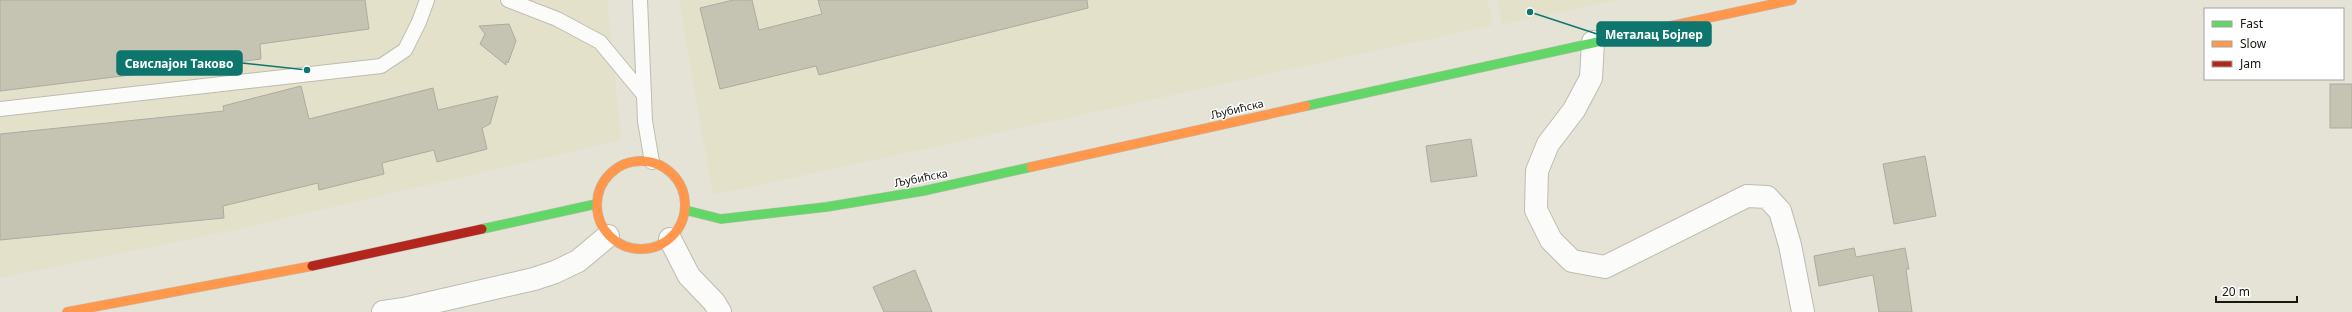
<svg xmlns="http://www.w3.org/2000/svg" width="2352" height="312" font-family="'Noto Sans',sans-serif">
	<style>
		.built { fill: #e3e1c9 }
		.building { fill: #c5c4b3; stroke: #acaba1 }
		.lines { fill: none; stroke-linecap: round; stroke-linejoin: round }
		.lane-casing { stroke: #bebcb1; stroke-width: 16 }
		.street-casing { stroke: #bebcb1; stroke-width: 24 }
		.fast-casing { stroke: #bebcb1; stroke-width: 10 }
		.slow-casing { stroke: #bebcb1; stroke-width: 10 }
		.jam-casing { stroke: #bebcb1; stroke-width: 10 }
		.lane { stroke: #fbfbf9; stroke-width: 14 }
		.street { stroke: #fbfbf9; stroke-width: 22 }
		.fast { stroke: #63d668; stroke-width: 9 }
		.slow { stroke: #ff974d; stroke-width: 9 }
		.jam { stroke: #b3261e; stroke-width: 9 }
		.labels { text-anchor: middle; stroke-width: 3; stroke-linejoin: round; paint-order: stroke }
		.street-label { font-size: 11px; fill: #19180f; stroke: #fff }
		.leader { fill: none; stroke: #0f766e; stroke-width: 1.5 }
		.callout-dot { fill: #0f766e; stroke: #fff; stroke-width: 1.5 }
		.callout { fill: #0f766e; stroke: #0f766e; stroke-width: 1.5 }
		.callout-label { font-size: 12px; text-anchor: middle; font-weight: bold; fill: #fff }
	</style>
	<rect width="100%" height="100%" fill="#e4e3d5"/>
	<g class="built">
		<polygon points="0,0 607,0 621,140 233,230 0,278"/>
		<polygon points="679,0 1487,0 1493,25 713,195"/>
		<polygon points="1497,0 1618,0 1503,24"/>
	</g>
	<g class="building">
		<polygon points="0,0 365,0 369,29 260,44 261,59 0,91"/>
		<polygon points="733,0 752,0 759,30 822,14 818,0 1087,0 1088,8 819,75 816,66 720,89 700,8"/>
		<polygon points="509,24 516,41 508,63 506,61 506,65 480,44 485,34 479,26"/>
		<rect x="2330" y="84" width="22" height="44"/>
		<polygon points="301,86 309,119 433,88 438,110 498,96 490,124 482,128 487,149 437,162 434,150 382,163 384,174 319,190 318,183 223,206 224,218 0,240 0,134 224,111 223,106"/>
		<polygon points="1471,139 1477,176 1431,182 1426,146"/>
		<polygon points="1925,156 1936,216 1894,224 1883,164"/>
		<polygon points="1854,248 1856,257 1905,248 1909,269 1906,269 1912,312 1879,312 1873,275 1819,286 1814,256"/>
		<polygon points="915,270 932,312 884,312 873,287"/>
	</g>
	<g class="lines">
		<defs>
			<g id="lane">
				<polyline points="508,0 557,19 600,42 644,95"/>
				<polyline points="640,0 645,121 652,162"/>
				<polyline points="0,109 381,66 405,50 419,22 427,0"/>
			</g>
			<g id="street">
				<polyline points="1593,42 1591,78 1574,110 1548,144 1537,171 1536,210 1551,240 1572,261 1605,267 1747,196 1767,197 1780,211 1790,245 1803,312"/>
				<polyline points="670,239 689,276 714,302 720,312"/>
				<polyline points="383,312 404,309 534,279 555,272 578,261 608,236"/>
			</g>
			<g id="fast">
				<polyline points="1306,106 1666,27"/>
				<polyline points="685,210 721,219 826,207 923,191 1031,167"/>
				<polyline points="482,229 596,204"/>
			</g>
			<g id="slow">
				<polyline points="1666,27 1792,0"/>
				<circle cx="641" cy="205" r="44"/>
				<polyline points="1031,167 1306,106"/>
				<polyline points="67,312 312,266"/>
			</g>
			<polyline id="jam" points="312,266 482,229"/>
		</defs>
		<use href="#lane" class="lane-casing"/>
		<use href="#street" class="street-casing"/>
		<use href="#fast" class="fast-casing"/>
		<use href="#slow" class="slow-casing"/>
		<use href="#jam" class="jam-casing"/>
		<use href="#lane" class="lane"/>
		<use href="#street" class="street"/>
		<use href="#fast" class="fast"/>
		<use href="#slow" class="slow"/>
		<use href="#jam" class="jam"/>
	</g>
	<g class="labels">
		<g class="street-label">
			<text transform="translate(1237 109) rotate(-13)" y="4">Љубићска</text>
			<text transform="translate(921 178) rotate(-11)" y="4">Љубићска</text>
		</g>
	</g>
	<path class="leader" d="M1530 12L1597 34M307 70L242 63"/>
	<g class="callout-dot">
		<circle cx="1530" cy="12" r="4"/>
		<circle cx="307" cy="70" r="4"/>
	</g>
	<g class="callout">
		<rect x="1597" y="22" width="114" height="24" rx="4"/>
		<rect x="117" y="51" width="125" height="24" rx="4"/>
	</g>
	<g class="callout-label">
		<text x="1654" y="39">Металац Бојлер</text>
		<text x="179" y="68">Свислајон Таково</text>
	</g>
	<rect x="2204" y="8" width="140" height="72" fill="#ffffff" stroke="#a3a39f"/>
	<rect x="2212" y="21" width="20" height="6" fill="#63d668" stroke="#a3a39f"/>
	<text x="2240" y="28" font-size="12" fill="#19180f">Fast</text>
	<rect x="2212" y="41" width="20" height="6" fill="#ff974d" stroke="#a3a39f"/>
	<text x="2240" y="48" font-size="12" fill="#19180f">Slow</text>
	<rect x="2212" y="61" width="20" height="6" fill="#b3261e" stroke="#a3a39f"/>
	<text x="2240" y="68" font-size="12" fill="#19180f">Jam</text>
	<path d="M2216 296v6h81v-6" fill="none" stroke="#19180f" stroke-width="2"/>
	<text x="2222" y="296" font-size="12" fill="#19180f" stroke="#ffffff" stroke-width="3" paint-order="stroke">20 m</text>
</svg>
